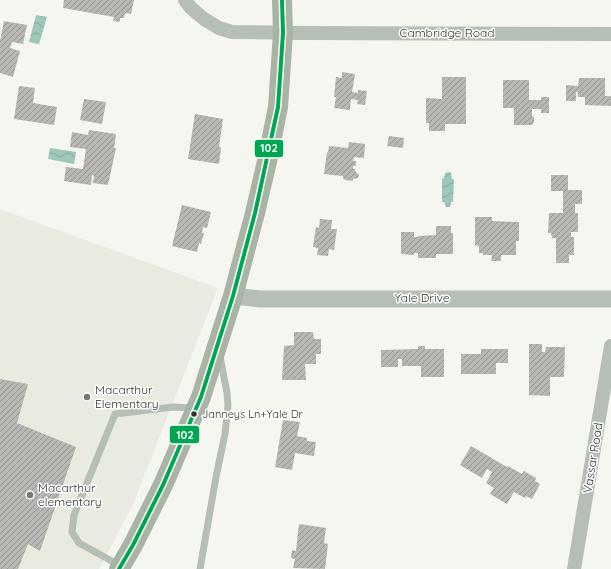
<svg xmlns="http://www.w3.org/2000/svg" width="611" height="569" font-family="Quicksand,sans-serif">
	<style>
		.built { fill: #eaebe0 }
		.water { fill: url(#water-waves) }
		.building { fill: url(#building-hatch) }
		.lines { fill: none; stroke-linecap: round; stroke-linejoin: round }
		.service { stroke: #b5bfb5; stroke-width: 7 }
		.minor { stroke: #b5bfb5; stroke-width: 14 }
		.tertiary { stroke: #b5bfb5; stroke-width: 17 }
		.secondary { stroke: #a9b4a7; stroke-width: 20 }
		.bus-1-casing { stroke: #fff; stroke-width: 7 }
		.bus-1 { stroke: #00a651; stroke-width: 4 }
		.poi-dot { fill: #777773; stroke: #fff; stroke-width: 1.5 }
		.bus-dot { fill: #32332f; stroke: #fff; stroke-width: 1.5 }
		.labels { text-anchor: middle; stroke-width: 3; stroke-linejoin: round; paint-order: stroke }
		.bus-label { font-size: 11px; fill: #32332f; stroke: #fff; text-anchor: start }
		.street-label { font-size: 12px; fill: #32332f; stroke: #fff }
		.poi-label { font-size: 12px; fill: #32332f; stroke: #fff; text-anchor: start }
		.line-badge { stroke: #fff; stroke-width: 1.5 }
		.badge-label { font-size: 11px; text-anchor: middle; font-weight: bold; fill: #fff }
	</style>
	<defs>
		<pattern id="water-waves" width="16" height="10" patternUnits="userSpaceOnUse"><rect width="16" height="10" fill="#9dc7b8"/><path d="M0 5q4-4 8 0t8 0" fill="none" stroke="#88ab9e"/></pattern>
		<pattern id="building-hatch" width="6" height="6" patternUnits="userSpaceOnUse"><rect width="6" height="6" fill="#b8b7b3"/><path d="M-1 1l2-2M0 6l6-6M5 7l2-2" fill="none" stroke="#969592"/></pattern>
	</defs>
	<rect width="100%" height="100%" fill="#f6f6f1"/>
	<polygon class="built" points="0,209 218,288 132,507 99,569 0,569"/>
	<g class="water">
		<polygon points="36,15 47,17 39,44 29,42"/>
		<polygon points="50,148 76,152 74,164 48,159"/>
		<polygon points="449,172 451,173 452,179 454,179 453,202 451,202 450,207 446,207 444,202 442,202 442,179 444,178 445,173"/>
	</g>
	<g class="building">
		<polygon points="64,0 134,0 131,14 125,13 124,18 120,18 120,22 113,21 114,17 63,8"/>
		<polygon points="4,21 27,25 23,44 12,42 10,48 20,51 13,77 0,73 0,41"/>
		<polygon points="342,72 355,74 352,92 358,93 358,90 367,91 365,105 357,104 358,100 351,99 350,110 334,108 336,97 334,97 336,77 342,78"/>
		<polygon points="442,77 466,77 466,124 445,124 445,131 429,131 429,123 426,123 426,98 442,99"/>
		<polygon points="579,78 605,78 605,96 611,96 611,106 585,105 585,97 578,97 578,92 576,92 576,101 566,101 566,85 578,86"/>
		<polygon points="503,80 529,80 529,100 541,100 541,97 549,97 549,113 541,113 541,109 532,109 532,116 534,117 534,122 532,125 514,125 514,108 503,108"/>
		<polygon points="19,86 35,88 33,103 57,107 54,125 14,119"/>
		<polygon points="84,99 106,102 102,124 80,120"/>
		<polygon points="195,114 223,119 219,147 221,147 219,164 188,159"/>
		<polygon points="89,130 116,134 114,148 116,148 108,185 93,183 94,176 92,175 91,185 64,181 66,167 83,169 86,149 70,147 72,132 88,135"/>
		<polygon points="389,136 404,138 403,148 387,146"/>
		<polygon points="349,142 365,144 364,158 354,157 353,161 356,161 356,166 353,166 353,169 355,169 355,171 359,175 358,178 353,179 353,181 345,180 343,178 343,176 324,174 327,152 328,153 329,146 348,148"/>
		<polygon points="551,175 568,175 568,190 582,190 582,204 575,204 575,213 578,213 578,232 571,232 571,237 574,237 574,255 569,255 569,263 556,263 556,238 552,238 551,233 548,233 549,213 563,213 563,191 551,191"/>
		<polygon points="182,205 211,212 207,228 203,227 202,233 204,233 201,244 199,243 197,252 172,246"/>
		<polygon points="475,217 492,217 492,221 519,222 519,241 516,241 516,255 501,255 501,261 491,261 492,255 483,255 483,253 479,253 479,246 475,245"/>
		<polygon points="320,219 332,220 331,229 337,229 334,250 329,249 328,256 317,255 318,248 313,247 316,227 319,228"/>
		<polygon points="436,226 451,226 451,233 453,233 453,254 436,254 436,258 418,258 418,253 414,253 414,255 401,254 401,232 414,232 414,237 418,237 418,236 436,235"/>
		<polygon points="294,332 313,332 314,339 321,339 321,354 316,354 316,364 305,364 306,380 282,380 284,346 294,345"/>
		<polygon points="529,344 542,344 542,352 545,352 546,347 565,347 564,377 550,377 550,396 529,395"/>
		<polygon points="418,346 425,346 425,349 444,349 444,377 421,377 421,366 402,366 402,359 398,359 398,367 381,367 381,350 418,349"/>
		<polygon points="481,349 508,349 508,363 496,363 496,374 461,374 461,354 481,354"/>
		<polygon points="0,379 28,384 17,423 76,447 40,551 28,544 18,569 0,569"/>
		<polygon points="283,420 300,422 297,436 307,438 307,441 316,442 314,456 295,453 292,470 275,467"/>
		<polygon points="471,446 507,467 508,466 522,474 524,471 536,478 535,481 540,484 532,499 526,496 525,498 514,492 507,504 490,494 494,488 486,483 492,472 487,469 482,478 460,465"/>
		<polygon points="299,524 326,528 324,543 328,544 325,569 293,568 295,559 291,558 292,550 296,551"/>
	</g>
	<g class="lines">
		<g class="service">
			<polyline points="119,565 79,543 72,532 74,515 115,414 173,407 193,408"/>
			<polyline points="200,569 216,477 225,434 228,406 227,393 220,356"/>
		</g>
		<g class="minor">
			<polyline points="185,0 191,8 204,19 219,28 232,32 299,33 611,34"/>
			<polyline points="574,569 611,346"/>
		</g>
		<polyline class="tertiary" points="233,296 260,299 611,299"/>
		<polyline class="secondary" points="119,569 133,545 163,485 201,397 233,296 255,213 268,157 278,107 283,33 282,0"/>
		<defs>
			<polyline id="bus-1" points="119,569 133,545 163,485 201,397 233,296 255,213 278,107 283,33 282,0"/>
		</defs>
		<use href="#bus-1" class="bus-1-casing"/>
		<use href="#bus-1" class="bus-1"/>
	</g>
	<g class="poi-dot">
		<circle cx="87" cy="397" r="4"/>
		<circle cx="30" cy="495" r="4"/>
	</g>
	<circle class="bus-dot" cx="194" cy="414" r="3.5"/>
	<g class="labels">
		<g class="bus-label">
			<text x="202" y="418">Janneys Ln+Yale Dr</text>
		</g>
		<g class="street-label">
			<text x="447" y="37">Cambridge Road</text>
			<text x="422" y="302">Yale Drive</text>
			<text transform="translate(593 458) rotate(-81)" y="4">Vassar Road</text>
		</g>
		<g class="poi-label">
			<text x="95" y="394">Macarthur<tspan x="95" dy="14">Elementary</tspan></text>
			<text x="38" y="492">Macarthur<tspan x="38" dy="14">elementary</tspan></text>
		</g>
	</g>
	<g class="line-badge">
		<rect x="254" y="139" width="30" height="19" rx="4" fill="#00a651"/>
		<rect x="169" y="425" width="31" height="19" rx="4" fill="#00a651"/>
	</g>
	<g class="badge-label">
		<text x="269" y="152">102</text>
		<text x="185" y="439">102</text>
	</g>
</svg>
